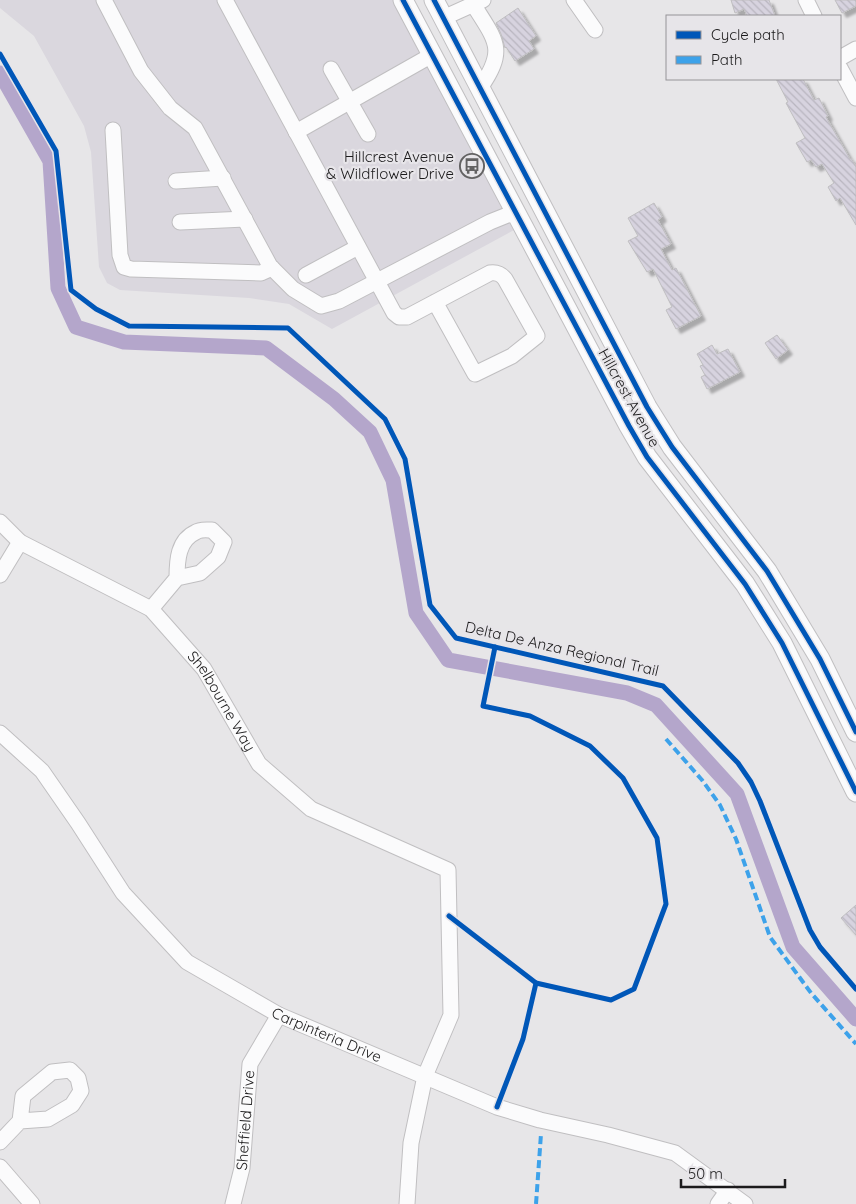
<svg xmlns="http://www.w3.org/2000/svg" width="856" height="1204" font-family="Quicksand,sans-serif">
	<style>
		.built { fill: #dad7de }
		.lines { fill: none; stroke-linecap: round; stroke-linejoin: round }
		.canal { stroke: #b4a6cb; stroke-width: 15 }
		.building { fill: url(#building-back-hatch); stroke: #bfbec0; filter: url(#shadow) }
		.minor-casing { stroke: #c0bfc1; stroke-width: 17 }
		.major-casing { stroke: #c0bfc1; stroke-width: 21 }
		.minor { stroke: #fbfbfc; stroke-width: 15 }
		.major { stroke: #fbfbfc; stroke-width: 19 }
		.quiet { stroke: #3da2ea; stroke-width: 4; stroke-dasharray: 8 4; stroke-linecap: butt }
		.cycleway-casing { stroke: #e7e5e9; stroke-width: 8 }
		.cycleway { stroke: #0057b8; stroke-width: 5 }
		.labels { text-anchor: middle; stroke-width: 4.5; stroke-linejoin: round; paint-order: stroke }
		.poi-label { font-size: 15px; fill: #1c1b1c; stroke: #e7e5e9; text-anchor: end }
		.street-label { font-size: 15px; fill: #1c1b1c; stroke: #e7e5e9 }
	</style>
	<defs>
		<pattern id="building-back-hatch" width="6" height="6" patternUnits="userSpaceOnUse" patternTransform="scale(1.25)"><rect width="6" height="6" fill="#d7d3df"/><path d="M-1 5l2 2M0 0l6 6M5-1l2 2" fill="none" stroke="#b8b5bf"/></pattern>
		<filter id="shadow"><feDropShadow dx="4.5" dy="4.5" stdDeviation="1" flood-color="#0004"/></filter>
	</defs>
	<rect width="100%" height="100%" fill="#e7e6e8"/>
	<polygon class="built" points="0,0 394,0 514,230 332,329 289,304 249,298 120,290 107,283 99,267 91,152 84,126 34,36 0,8"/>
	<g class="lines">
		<polyline class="canal" points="0,73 50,161 58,288 76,327 124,342 266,348 334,399 370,432 393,480 416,613 448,660 627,693 656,705 737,794 793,947 856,1019"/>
	</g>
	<g class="building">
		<polygon points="731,0 769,0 775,16 747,16 744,9 735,13"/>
		<polygon points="835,0 856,0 856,6 842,13"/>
		<polygon points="518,8 536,36 529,41 534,49 515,61 506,47 505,48 501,34 496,23"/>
		<polygon points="776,79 803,79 814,100 819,98 828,116 826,117 850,159 851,158 856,167 856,225 840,198 836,201 828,187 834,183 822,164 816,167 811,160 807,162 796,143 805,138 786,103 788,102"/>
		<polygon points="654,203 662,217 658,220 671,244 661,249 672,270 676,268 701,316 676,329 666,310 672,307 653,269 647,272 628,241 638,236 628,218"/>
		<polygon points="777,335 788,350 776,359 765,343"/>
		<polygon points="712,345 717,354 728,349 740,372 707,389 701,377 705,375 700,366 703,365 697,354"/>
		<polygon points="856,905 856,935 841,918"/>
	</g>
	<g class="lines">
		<defs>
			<g id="minor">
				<polyline points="104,0 141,71 170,108 195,128 270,266 293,289 321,306 339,301 490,222 515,212"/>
				<path d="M225,0l169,313 5,4h8l83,-44c7,-1 11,1 15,6l32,57 -25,20 -37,18 -40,-72"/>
				<polyline points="574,0 595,30"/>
				<polyline points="806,0 814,16"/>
				<path d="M473,4c23,37 34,45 7,84"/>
				<polyline points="443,18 483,0"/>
				<polyline points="840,58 856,49"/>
				<polyline points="840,68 856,98"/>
				<polyline points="331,69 368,134"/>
				<polyline points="113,130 120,255 124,267 131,269 261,273 272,268"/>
				<polyline points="296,132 432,55"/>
				<polyline points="176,181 223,178"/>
				<polyline points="180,222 245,219"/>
				<polyline points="306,275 358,247"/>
				<path id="s1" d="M0,522l20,20 131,67 53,60 55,95 52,45 137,61 3,145 -26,61 -14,67 -4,61"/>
				<polyline points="0,575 20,542"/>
				<path d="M151,609l26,-31 23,-5 18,-16 6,-15 -12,-12c-5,0 -12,-1 -16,2 -18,8 -19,28 -19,46"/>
				<path id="s2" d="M0,733l42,38 36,52 45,70 64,69 92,53 218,92 43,13 68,15 67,18 70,51"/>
				<polyline points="0,1142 20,1121 23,1096 52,1072 70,1070 78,1078 81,1091 72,1105 48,1119 20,1121"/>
				<polyline points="0,1167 32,1204"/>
				<path id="s3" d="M233,1204l9,-36 8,-104 29,-49"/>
				<polyline points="718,1204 728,1190"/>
			</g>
			<g id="major">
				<polyline points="403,0 629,426 647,457 745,584 782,643 856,792"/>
				<polyline points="434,0 647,407 672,447 767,571 820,659 856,732"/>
			</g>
		</defs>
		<use href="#minor" class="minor-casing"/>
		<use href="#major" class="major-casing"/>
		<use href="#minor" class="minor"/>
		<use href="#major" class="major"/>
		<g class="quiet">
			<polyline points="666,739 702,780 720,805 736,839 770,937 811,993 856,1044"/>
			<polyline points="536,1204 541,1134"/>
		</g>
		<defs>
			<g id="cycleway">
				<polyline points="403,0 629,426 647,457 745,584 782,643 856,792"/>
				<polyline points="434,0 647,407 672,447 767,571 820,659 856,732"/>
				<polyline points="0,54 56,151 71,290 96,309 129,326 288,328 385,419 405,459 430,605 456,638 663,686 738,763 751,782 760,801 810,930 820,947 856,989"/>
				<polyline points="449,916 536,983 611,1000 634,989 666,904 657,838 623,778 590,746 530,716 483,706 495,647"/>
				<polyline points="497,1107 523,1039 536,983"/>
			</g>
		</defs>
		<use href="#cycleway" class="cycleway-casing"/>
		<use href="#cycleway" class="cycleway"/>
	</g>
	<defs>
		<symbol id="bus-ring" viewBox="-11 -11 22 22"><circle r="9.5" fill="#e7e5e9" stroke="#636263" stroke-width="1.5"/><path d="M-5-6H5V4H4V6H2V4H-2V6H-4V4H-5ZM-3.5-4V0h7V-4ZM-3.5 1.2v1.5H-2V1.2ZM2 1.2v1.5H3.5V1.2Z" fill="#636263"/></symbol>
	</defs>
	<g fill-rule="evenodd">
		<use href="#bus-ring" x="458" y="152" width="28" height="28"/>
	</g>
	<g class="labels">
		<g class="poi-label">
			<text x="454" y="162">Hillcrest Avenue<tspan x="454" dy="17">&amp; Wildflower Drive</tspan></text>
		</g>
		<g class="street-label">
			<text transform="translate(629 398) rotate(61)" y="5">Hillcrest Avenue</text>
			<text transform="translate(562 649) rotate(13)" y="5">Delta De Anza Regional Trail</text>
			<text dy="5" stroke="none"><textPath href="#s1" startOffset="292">Shelbourne Way</textPath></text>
			<text dy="5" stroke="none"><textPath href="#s2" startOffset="455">Carpinteria Drive</textPath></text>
			<text dy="5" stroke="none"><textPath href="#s3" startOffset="85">Sheffield Drive</textPath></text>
		</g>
	</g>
	<rect x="666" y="15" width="175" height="65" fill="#e7e5e9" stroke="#969497"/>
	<rect x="676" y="31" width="25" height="8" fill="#0057b8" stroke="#969497"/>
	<text x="711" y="40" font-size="15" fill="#1c1b1c">Cycle path</text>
	<rect x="676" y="56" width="25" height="8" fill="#3da2ea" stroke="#969497"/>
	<text x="711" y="65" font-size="15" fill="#1c1b1c">Path</text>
	<path d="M681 1179v8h104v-8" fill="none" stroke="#1c1b1c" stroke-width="2.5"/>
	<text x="688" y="1179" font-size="15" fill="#1c1b1c" stroke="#e7e5e9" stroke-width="4" paint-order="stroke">50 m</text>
</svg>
